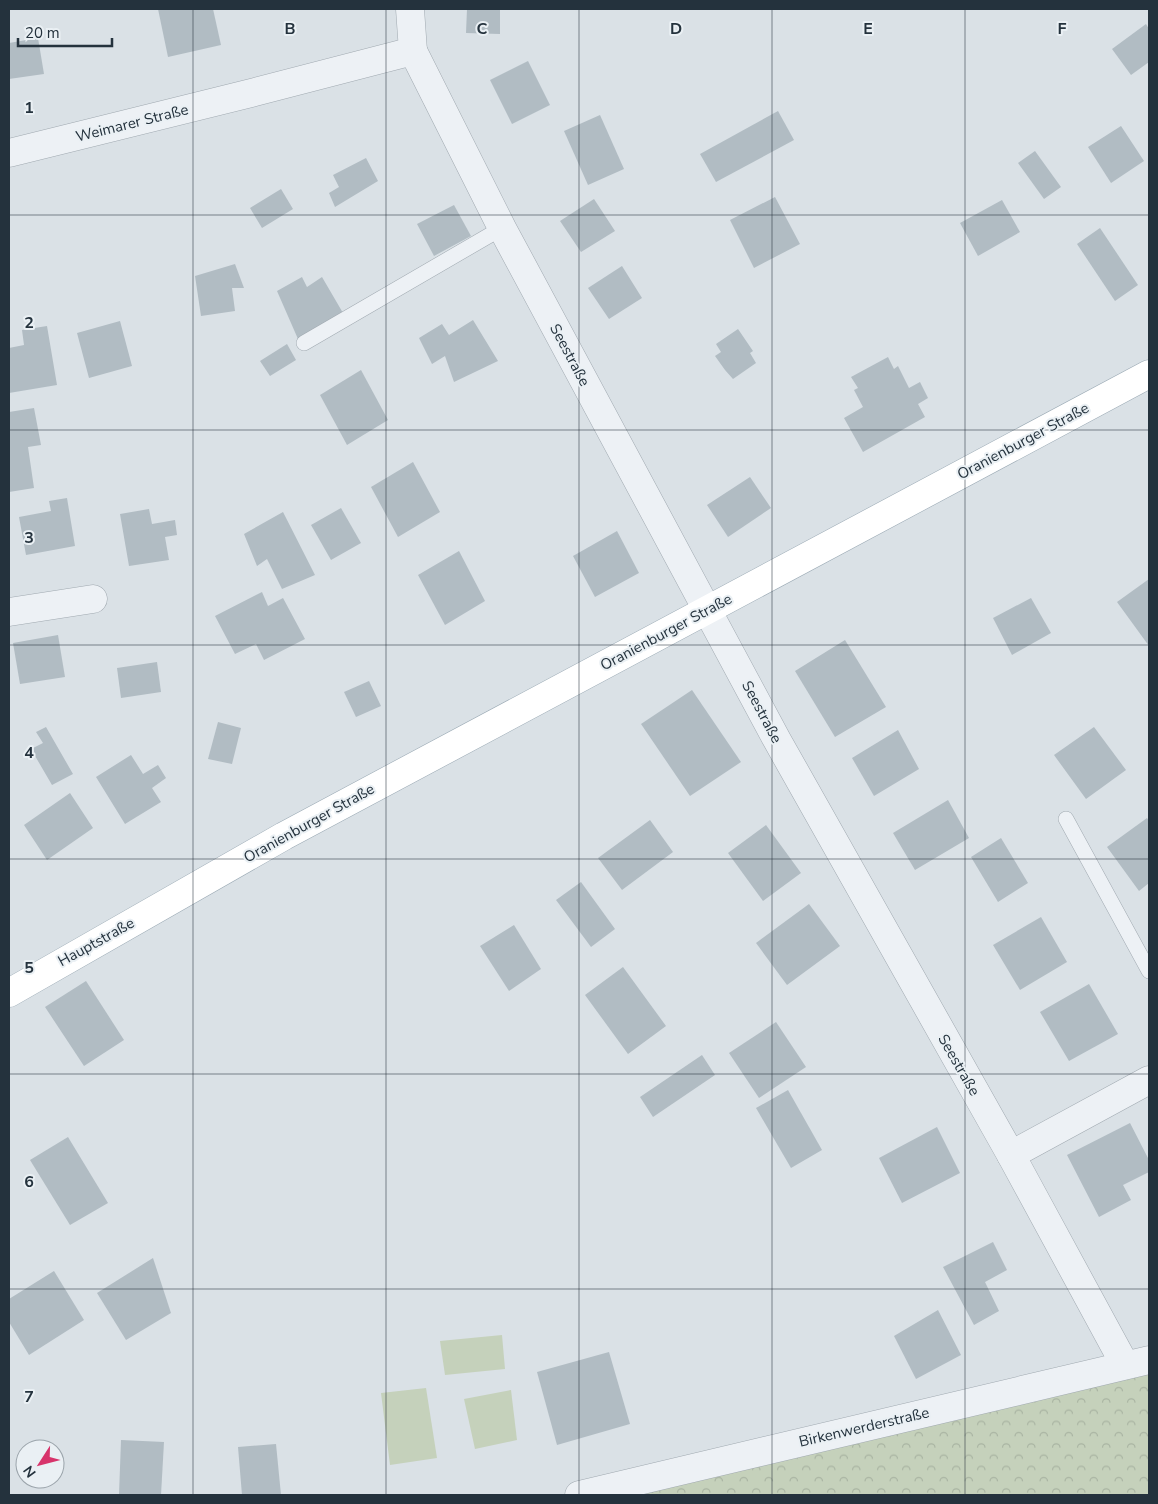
<svg xmlns="http://www.w3.org/2000/svg" width="1158" height="1504" font-family="'Nunito Sans',sans-serif">
	<style>
		.green { fill: #c5d1bb }
		.forest { fill: url(#forest-crowns) }
		.building { fill: #b1bcc3 }
		.lines { fill: none; stroke-linecap: round; stroke-linejoin: round }
		.service-casing { stroke: #a0a9b0; stroke-width: 16 }
		.minor-casing { stroke: #a0a9b0; stroke-width: 29 }
		.primary-casing { stroke: #99a8b3; stroke-width: 29 }
		.service { stroke: #edf1f5; stroke-width: 15 }
		.minor { stroke: #edf1f5; stroke-width: 28 }
		.primary { stroke: #fff; stroke-width: 28 }
		.grid { fill: none; stroke: #24323d; stroke-width: 1; stroke-opacity: 0.55 }
		.labels { text-anchor: middle; stroke-width: 4; stroke-linejoin: round; paint-order: stroke }
		.street-label { font-size: 15px; fill: #24323d; stroke: #eaf0f4 }
		.grid-label { font-size: 16px; text-anchor: middle; font-weight: bold; fill: #24323d; stroke: #eaf0f4; stroke-width: 4; stroke-linejoin: round; paint-order: stroke }
	</style>
	<defs>
		<pattern id="forest-crowns" width="20" height="18" patternUnits="userSpaceOnUse" patternTransform="scale(1.25)"><rect width="20" height="18" fill="#c5d1bb"/><path d="M2 6a3 3 0 1 1 6 0M12 15a3 3 0 1 1 6 0" fill="none" stroke="#a9b4a2"/></pattern>
	</defs>
	<rect width="100%" height="100%" fill="#dae1e6"/>
	<g class="green">
		<polygon points="502,1335 505,1369 445,1375 440,1341"/>
		<polygon points="426,1388 437,1458 390,1465 381,1393"/>
		<polygon points="511,1390 517,1440 475,1449 464,1399"/>
	</g>
	<polygon class="forest" points="1149,1364 1149,1495 622,1495"/>
	<g class="building">
		<polygon points="158,9 213,9 221,45 168,57"/>
		<polygon points="467,9 500,9 500,34 466,33"/>
		<polygon points="1146,24 1149,29 1149,62 1131,75 1112,49"/>
		<polygon points="38,38 44,74 9,79 9,43"/>
		<polygon points="528,61 550,105 512,124 490,80"/>
		<polygon points="778,111 794,140 716,182 700,154"/>
		<polygon points="600,115 624,169 588,185 564,131"/>
		<polygon points="1121,126 1144,161 1111,183 1088,147"/>
		<polygon points="1035,151 1061,187 1044,199 1018,163"/>
		<polygon points="366,158 378,181 335,207 329,193 339,187 333,175"/>
		<polygon points="281,189 293,209 262,228 250,208"/>
		<polygon points="775,197 800,244 754,268 730,220"/>
		<polygon points="594,199 615,231 581,252 560,221"/>
		<polygon points="1002,200 1020,232 978,256 960,223"/>
		<polygon points="454,205 471,236 434,256 417,224"/>
		<polygon points="1100,228 1138,285 1115,301 1077,244"/>
		<polygon points="235,264 244,288 232,288 235,311 201,316 195,276"/>
		<polygon points="622,266 642,298 609,319 588,288"/>
		<polygon points="302,277 307,287 322,277 343,313 298,339 277,291"/>
		<polygon points="473,320 498,361 454,382 445,356 432,364 419,338 442,324 449,335"/>
		<polygon points="120,321 132,366 89,378 77,333"/>
		<polygon points="47,326 57,385 9,393 9,348 24,345 22,330"/>
		<polygon points="738,329 753,351 750,353 756,363 733,379 725,370 715,356 721,352 716,344"/>
		<polygon points="287,344 296,360 270,376 260,361"/>
		<polygon points="888,357 894,369 898,366 909,388 920,382 928,398 918,404 925,417 863,452 844,418 863,407 854,390 858,388 851,377"/>
		<polygon points="361,370 388,420 347,445 320,395"/>
		<polygon points="34,408 41,445 28,447 34,488 9,492 9,412"/>
		<polygon points="413,462 440,512 398,537 371,487"/>
		<polygon points="750,477 771,508 728,537 707,505"/>
		<polygon points="67,498 75,546 26,555 19,517 51,511 49,501"/>
		<polygon points="341,508 361,543 331,560 311,525"/>
		<polygon points="149,509 152,524 175,520 177,535 165,537 169,560 129,566 120,514"/>
		<polygon points="283,512 315,575 282,589 267,559 257,566 244,534"/>
		<polygon points="617,531 639,573 595,597 573,556"/>
		<polygon points="459,551 485,601 445,625 418,575"/>
		<polygon points="1149,579 1149,646 1117,602"/>
		<polygon points="262,592 268,606 283,598 305,639 264,660 256,644 235,654 215,616"/>
		<polygon points="1031,598 1051,633 1012,655 993,618"/>
		<polygon points="58,635 65,677 20,684 13,643"/>
		<polygon points="845,640 886,707 835,737 795,671"/>
		<polygon points="157,662 161,692 121,698 117,668"/>
		<polygon points="369,681 381,706 356,717 344,692"/>
		<polygon points="692,690 741,762 690,796 641,724"/>
		<polygon points="218,722 241,728 232,764 208,759"/>
		<polygon points="46,727 73,774 52,785 31,749 43,743 36,732"/>
		<polygon points="1094,727 1126,770 1086,799 1054,755"/>
		<polygon points="898,730 919,769 874,796 852,758"/>
		<polygon points="131,755 143,774 158,765 166,778 152,788 161,802 125,824 96,777"/>
		<polygon points="70,793 93,828 47,860 24,825"/>
		<polygon points="948,800 969,838 915,870 893,833"/>
		<polygon points="1147,818 1149,821 1149,883 1139,891 1107,847"/>
		<polygon points="650,820 673,852 622,890 598,858"/>
		<polygon points="766,825 801,873 763,901 728,853"/>
		<polygon points="1001,838 1028,883 998,902 971,857"/>
		<polygon points="581,882 615,929 591,947 556,900"/>
		<polygon points="809,904 840,946 787,985 756,943"/>
		<polygon points="1041,917 1067,962 1020,990 993,945"/>
		<polygon points="514,925 541,969 509,991 480,946"/>
		<polygon points="623,967 666,1026 628,1054 585,995"/>
		<polygon points="86,981 124,1040 84,1066 45,1007"/>
		<polygon points="1089,984 1118,1034 1069,1061 1040,1012"/>
		<polygon points="776,1022 806,1067 759,1098 729,1053"/>
		<polygon points="702,1055 715,1075 653,1117 640,1097"/>
		<polygon points="788,1090 822,1150 791,1168 756,1108"/>
		<polygon points="1130,1123 1149,1160 1149,1172 1123,1185 1131,1200 1099,1217 1067,1155"/>
		<polygon points="937,1127 960,1173 902,1203 879,1158"/>
		<polygon points="68,1137 108,1203 70,1225 30,1160"/>
		<polygon points="993,1242 1007,1270 985,1282 999,1311 974,1325 943,1267"/>
		<polygon points="153,1258 171,1313 126,1340 97,1293"/>
		<polygon points="54,1271 84,1320 29,1355 9,1322 9,1299"/>
		<polygon points="938,1310 961,1355 916,1379 894,1336"/>
		<polygon points="609,1352 630,1424 557,1445 537,1372"/>
		<polygon points="121,1440 164,1442 161,1495 119,1495"/>
		<polygon points="276,1444 281,1495 242,1495 238,1447"/>
	</g>
	<g class="lines">
		<defs>
			<g id="service">
				<polyline points="304,343 502,228"/>
				<polyline points="1066,819 1149,971"/>
			</g>
			<g id="minor">
				<polyline points="413,51 502,228 777,740 1011,1155 1125,1365"/>
				<polyline points="9,153 255,92 413,51 410,9"/>
				<polyline points="9,612 93,599"/>
				<polyline points="1011,1155 1149,1080"/>
				<polyline points="579,1495 1149,1360"/>
			</g>
			<polyline id="primary" points="9,993 284,836 1149,374"/>
		</defs>
		<use href="#service" class="service-casing"/>
		<use href="#minor" class="minor-casing"/>
		<use href="#primary" class="primary-casing"/>
		<use href="#service" class="service"/>
		<use href="#minor" class="minor"/>
		<use href="#primary" class="primary"/>
	</g>
	<path class="grid" d="M193,9v1486M386,9v1486M579,9v1486M772,9v1486M965,9v1486M9,215h1140M9,430h1140M9,645h1140M9,859h1140M9,1074h1140M9,1289h1140"/>
	<g class="labels">
		<g class="street-label">
			<text transform="translate(132 123) rotate(-14)" y="5">Weimarer Straße</text>
			<text transform="translate(570 355) rotate(62)" y="5">Seestraße</text>
			<text transform="translate(1023 441) rotate(-28)" y="5">Oranienburger Straße</text>
			<text transform="translate(666 632) rotate(-28)" y="5">Oranienburger Straße</text>
			<text transform="translate(762 712) rotate(62)" y="5">Seestraße</text>
			<text transform="translate(309 823) rotate(-29)" y="5">Oranienburger Straße</text>
			<text transform="translate(96 942) rotate(-29)" y="5">Hauptstraße</text>
			<text transform="translate(959 1065) rotate(60)" y="5">Seestraße</text>
			<text transform="translate(864 1427) rotate(-13)" y="5">Birkenwerderstraße</text>
		</g>
	</g>
	<g class="grid-label">
		<text x="290" y="34">B</text>
		<text x="482" y="34">C</text>
		<text x="676" y="34">D</text>
		<text x="868" y="34">E</text>
		<text x="1062" y="34">F</text>
		<text x="29" y="113">1</text>
		<text x="29" y="328">2</text>
		<text x="29" y="543">3</text>
		<text x="29" y="758">4</text>
		<text x="29" y="973">5</text>
		<text x="29" y="1187">6</text>
		<text x="29" y="1402">7</text>
	</g>
	<rect width="1158" height="1504" fill="none" stroke="#24323d" stroke-width="20"/>
	<g transform="translate(40 1464) rotate(234)"><circle r="24" fill="#eaf0f4" stroke="#9ba4ab"/>
	<path d="M0-4L9 19L0 12L-9 19Z" fill="#d7346b"/>
	<text y="-8" font-size="14" font-weight="bold" text-anchor="middle" fill="#24323d">N</text>
	</g>
	<path d="M18 38v8h94v-8" fill="none" stroke="#24323d" stroke-width="2.5"/>
	<text x="25" y="38" font-size="15" fill="#24323d" stroke="#eaf0f4" stroke-width="4" paint-order="stroke">20 m</text>
</svg>
